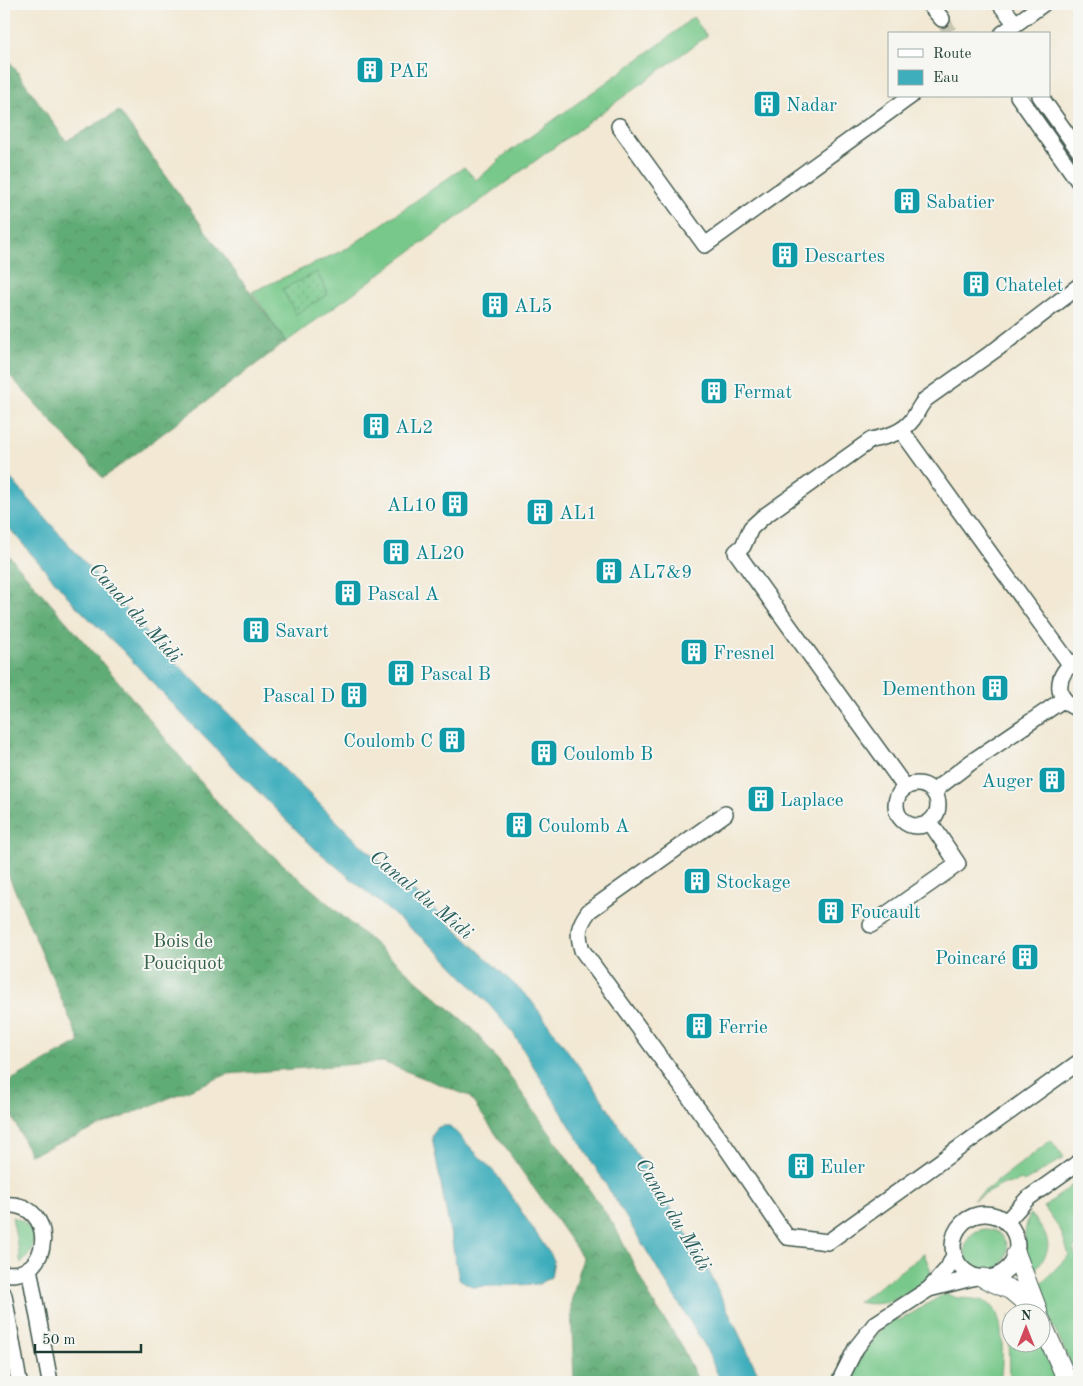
<svg xmlns="http://www.w3.org/2000/svg" width="1083" height="1386" font-family="'Old Standard TT',serif">
	<style>
		.grass { fill: #77c88a; stroke: #4b825f }
		.forest { fill: url(#forest-crowns); stroke: #407455 }
		.garden { fill: url(#garden-dots); stroke: #4b825f }
		.water { fill: #3eadbc; stroke: #2e7578 }
		.lines { fill: none; stroke-linecap: round; stroke-linejoin: round }
		.minor-tunnel { stroke: #c8c6b3; stroke-width: 15; stroke-dasharray: 15 8; stroke-linecap: butt }
		.minor-casing { stroke: #3f574c; stroke-width: 18 }
		.major-casing { stroke: #3f574c; stroke-width: 21 }
		.minor { stroke: #fff; stroke-width: 15 }
		.major { stroke: #fff; stroke-width: 19 }
		.labels { text-anchor: middle; stroke-width: 4; stroke-linejoin: round; paint-order: stroke }
		.culture-label { font-size: 19px; fill: #0d838f; stroke: #f6f6f2; text-anchor: start }
		.park-label { font-size: 19px; fill: #35604a; stroke: #f6f6f2 }
		.water-label { font-size: 20px; font-style: italic; fill: #285f5d; stroke: #f6f6f2 }
	</style>
	<defs>
		<pattern id="forest-crowns" width="20" height="18" patternUnits="userSpaceOnUse" patternTransform="scale(1.25)"><rect width="20" height="18" fill="#61ac76"/><path d="M2 6a3 3 0 1 1 6 0M12 15a3 3 0 1 1 6 0" fill="none" stroke="#4f8d62"/></pattern>
		<pattern id="garden-dots" width="8" height="8" patternUnits="userSpaceOnUse" patternTransform="scale(1.25)"><rect width="8" height="8" fill="#77c88a"/><path d="M2 2h.1M6 6h.1" fill="none" stroke="#61a472" stroke-width="1.8" stroke-linecap="round"/></pattern>
	</defs>
	<rect width="100%" height="100%" fill="#f6f6f2"/>
	<filter id="ink" filterUnits="userSpaceOnUse"><feTurbulence type="fractalNoise" baseFrequency=".02" numOctaves="2"/><feDisplacementMap in="SourceGraphic" scale="10" xChannelSelector="R" yChannelSelector="G"/><feConvolveMatrix kernelMatrix="1 2 1 2 8 2 1 2 1" color-interpolation-filters="sRGB"/></filter>
	<filter id="wash" filterUnits="userSpaceOnUse"><feTurbulence type="fractalNoise" baseFrequency=".0096" numOctaves="4" result="noise"/><feDisplacementMap in="SourceGraphic" scale="20" xChannelSelector="R" yChannelSelector="G"/><feGaussianBlur stdDeviation="1.12" result="paint"/><feColorMatrix in="noise" values="0 0 0 0 0 0 0 0 0 0 0 0 0 0 0 0 0 1.4 0 .05"/><feComposite in="paint" operator="in"/></filter>
	<g filter="url(#wash)">
		<rect width="100%" height="100%" fill="#f2e8d3"/>
		<g class="grass">
			<polygon points="693,17 707,36 286,342 252,292 348,248 464,167 476,180 491,168 502,157 664,41"/>
			<polygon points="1051,1140 1064,1158 1024,1182 1021,1180 1015,1183 1004,1184 973,1200"/>
			<polygon points="1079,1180 1079,1238 1074,1250 1079,1264 1079,1382 1036,1289 1069,1255 1061,1231 1044,1207"/>
			<path d="M1030,1214c23,27 25,35 -1,62 -5,-20 -7,-44 1,-62z"/>
			<path d="M12,1217c26,7 28,30 9,46z"/>
			<circle cx="986" cy="1250" r="21"/>
			<path d="M924,1254l6,14 1,9c-25,17 -41,32 -73,25z"/>
			<path d="M944,1294c5,0 9,3 14,4 12,1 24,0 34,8 13,12 11,59 8,76h-153c13,-24 26,-48 49,-65l3,4z"/>
			<polygon points="1010,1315 1010,1344 1040,1344 1041,1341 1057,1382 1010,1382 1009,1329"/>
		</g>
		<g class="forest">
			<polygon points="4,53 66,141 119,111 286,342 103,478 4,369"/>
			<polygon points="4,550 118,681 233,821 473,1029 505,1069 614,1225 652,1301 679,1341 699,1382 574,1382 571,1302 583,1258 469,1096 383,1062 228,1074 30,1155 4,1098 4,1084 80,1042 4,865"/>
		</g>
		<polygon class="garden" points="317,272 328,294 296,314 282,289"/>
		<g class="water">
			<polygon points="4,471 151,638 360,844 436,911 530,999 597,1091 705,1263 762,1382 721,1382 705,1346 513,1033 485,1000 441,954 313,847 195,728 123,651 76,606 4,522"/>
			<polygon points="442,1126 450,1126 497,1175 554,1260 551,1277 539,1284 473,1287 459,1279 432,1137 436,1128"/>
		</g>
	</g>
	<g filter="url(#ink)">
		<g class="lines">
			<polyline class="minor-tunnel" points="942,19 951,34"/>
			<defs>
				<g id="minor">
					<polyline points="929,4 942,19"/>
					<polyline points="1000,4 1015,23"/>
					<polyline points="1002,34 1043,4"/>
					<polyline points="1018,96 1079,182"/>
					<polyline points="1040,96 1079,151"/>
					<polyline points="619,126 705,245 911,96"/>
					<polyline points="901,430 1070,664"/>
					<path d="M1078,661c-24,10 -25,41 1,48"/>
					<circle cx="917" cy="805" r="21"/>
					<path d="M905,787l-169,-235 7,-6 8,-18 12,-11 108,-77c15,-3 32,-7 42,-21 5,-8 7,-14 13,-20l72,-51 81,-62"/>
					<polyline points="935,793 940,786 970,763 1064,699"/>
					<path d="M725,814l-136,97c-11,15 -12,22 -7,39l143,196 62,91 41,5 251,-180"/>
					<polyline points="871,925 958,864 930,822"/>
					<path d="M4,1205c56,-4 47,78 0,68"/>
					<circle cx="985" cy="1246" r="32"/>
					<polyline points="1006,1222 1027,1199 1079,1162"/>
					<polyline points="29,1268 50,1382"/>
					<polyline points="929,1289 948,1268 954,1255"/>
					<polyline points="4,1295 19,1382"/>
					<polyline points="839,1382 856,1348 875,1324 929,1289 976,1277"/>
				</g>
				<g id="major">
					<polyline points="1016,1254 1037,1309"/>
					<polyline points="984,1278 1011,1290 1038,1313"/>
					<polyline points="1040,1319 1068,1382"/>
				</g>
			</defs>
			<use href="#minor" class="minor-casing"/>
			<use href="#major" class="major-casing"/>
			<use href="#minor" class="minor"/>
			<use href="#major" class="major"/>
		</g>
	</g>
	<defs>
		<symbol id="building-square" viewBox="-11 -11 22 22"><rect x="-9" y="-9" width="18" height="18" rx="4" fill="#0f9aa8" stroke="#f6f6f2"/><path d="M-4-6H4V6H1V3H-1V6H-4ZM-2.5-4.3h1.7v1.8h-1.7ZM.8-4.3h1.7v1.8H.8ZM-2.5-1h1.7V.8h-1.7ZM.8-1h1.7V.8H.8Z" fill="#fff"/></symbol>
	</defs>
	<g fill-rule="evenodd">
		<use href="#building-square" x="354" y="54" width="32" height="32"/>
		<use href="#building-square" x="751" y="88" width="32" height="32"/>
		<use href="#building-square" x="891" y="185" width="32" height="32"/>
		<use href="#building-square" x="769" y="239" width="32" height="32"/>
		<use href="#building-square" x="960" y="268" width="32" height="32"/>
		<use href="#building-square" x="479" y="289" width="32" height="32"/>
		<use href="#building-square" x="698" y="375" width="32" height="32"/>
		<use href="#building-square" x="360" y="410" width="32" height="32"/>
		<use href="#building-square" x="439" y="488" width="32" height="32"/>
		<use href="#building-square" x="524" y="496" width="32" height="32"/>
		<use href="#building-square" x="380" y="536" width="32" height="32"/>
		<use href="#building-square" x="593" y="555" width="32" height="32"/>
		<use href="#building-square" x="332" y="577" width="32" height="32"/>
		<use href="#building-square" x="240" y="614" width="32" height="32"/>
		<use href="#building-square" x="678" y="636" width="32" height="32"/>
		<use href="#building-square" x="385" y="657" width="32" height="32"/>
		<use href="#building-square" x="979" y="672" width="32" height="32"/>
		<use href="#building-square" x="338" y="679" width="32" height="32"/>
		<use href="#building-square" x="436" y="724" width="32" height="32"/>
		<use href="#building-square" x="528" y="737" width="32" height="32"/>
		<use href="#building-square" x="1036" y="764" width="32" height="32"/>
		<use href="#building-square" x="745" y="783" width="32" height="32"/>
		<use href="#building-square" x="503" y="809" width="32" height="32"/>
		<use href="#building-square" x="681" y="865" width="32" height="32"/>
		<use href="#building-square" x="815" y="895" width="32" height="32"/>
		<use href="#building-square" x="1009" y="941" width="32" height="32"/>
		<use href="#building-square" x="683" y="1010" width="32" height="32"/>
		<use href="#building-square" x="785" y="1150" width="32" height="32"/>
	</g>
	<g class="labels">
		<g class="culture-label">
			<text x="389" y="77">PAE</text>
			<text x="786" y="111">Nadar</text>
			<text x="926" y="208">Sabatier</text>
			<text x="804" y="262">Descartes</text>
			<text x="995" y="291">Chatelet</text>
			<text x="514" y="312">AL5</text>
			<text x="733" y="398">Fermat</text>
			<text x="395" y="433">AL2</text>
			<text x="436" y="511" text-anchor="end">AL10</text>
			<text x="559" y="519">AL1</text>
			<text x="415" y="559">AL20</text>
			<text x="628" y="578">AL7&amp;9</text>
			<text x="367" y="600">Pascal A</text>
			<text x="275" y="637">Savart</text>
			<text x="713" y="659">Fresnel</text>
			<text x="420" y="680">Pascal B</text>
			<text x="976" y="695" text-anchor="end">Dementhon</text>
			<text x="335" y="702" text-anchor="end">Pascal D</text>
			<text x="433" y="747" text-anchor="end">Coulomb C</text>
			<text x="563" y="760">Coulomb B</text>
			<text x="1033" y="787" text-anchor="end">Auger</text>
			<text x="780" y="806">Laplace</text>
			<text x="538" y="832">Coulomb A</text>
			<text x="716" y="888">Stockage</text>
			<text x="850" y="918">Foucault</text>
			<text x="1006" y="964" text-anchor="end">Poincaré</text>
			<text x="718" y="1033">Ferrie</text>
			<text x="820" y="1173">Euler</text>
		</g>
		<g class="park-label">
			<text x="183" y="947">Bois de<tspan x="183" dy="22">Pouciquot</tspan></text>
		</g>
		<g class="water-label">
			<text transform="translate(136 612) rotate(48)" y="7">Canal du Midi</text>
			<text transform="translate(422 894) rotate(40)" y="7">Canal du Midi</text>
			<text transform="translate(674 1214) rotate(59)" y="7">Canal du Midi</text>
		</g>
	</g>
	<rect width="1083" height="1386" fill="none" stroke="#f6f6f2" stroke-width="20"/>
	<rect x="888" y="32" width="162" height="65" fill="#f6f6f2" stroke="#a0aca6"/>
	<rect x="898" y="49" width="25" height="8" fill="#ffffff" stroke="#a0aca6"/>
	<text x="933" y="58" font-size="15" fill="#1f3d34">Route</text>
	<rect x="898" y="70" width="25" height="15" fill="#3eadbc" stroke="#a0aca6"/>
	<text x="933" y="82" font-size="15" fill="#1f3d34">Eau</text>
	<g transform="translate(1026 1328)"><circle r="24" fill="#f6f6f2" stroke="#a0aca6"/>
	<path d="M0-4L9 19L0 12L-9 19Z" fill="#d1495b"/>
	<text y="-8" font-size="14" font-weight="bold" text-anchor="middle" fill="#1f3d34">N</text>
	</g>
	<path d="M35 1344v8h106v-8" fill="none" stroke="#1f3d34" stroke-width="2.5"/>
	<text x="42" y="1344" font-size="15" fill="#1f3d34" stroke="#f6f6f2" stroke-width="4" paint-order="stroke">50 m</text>
</svg>
